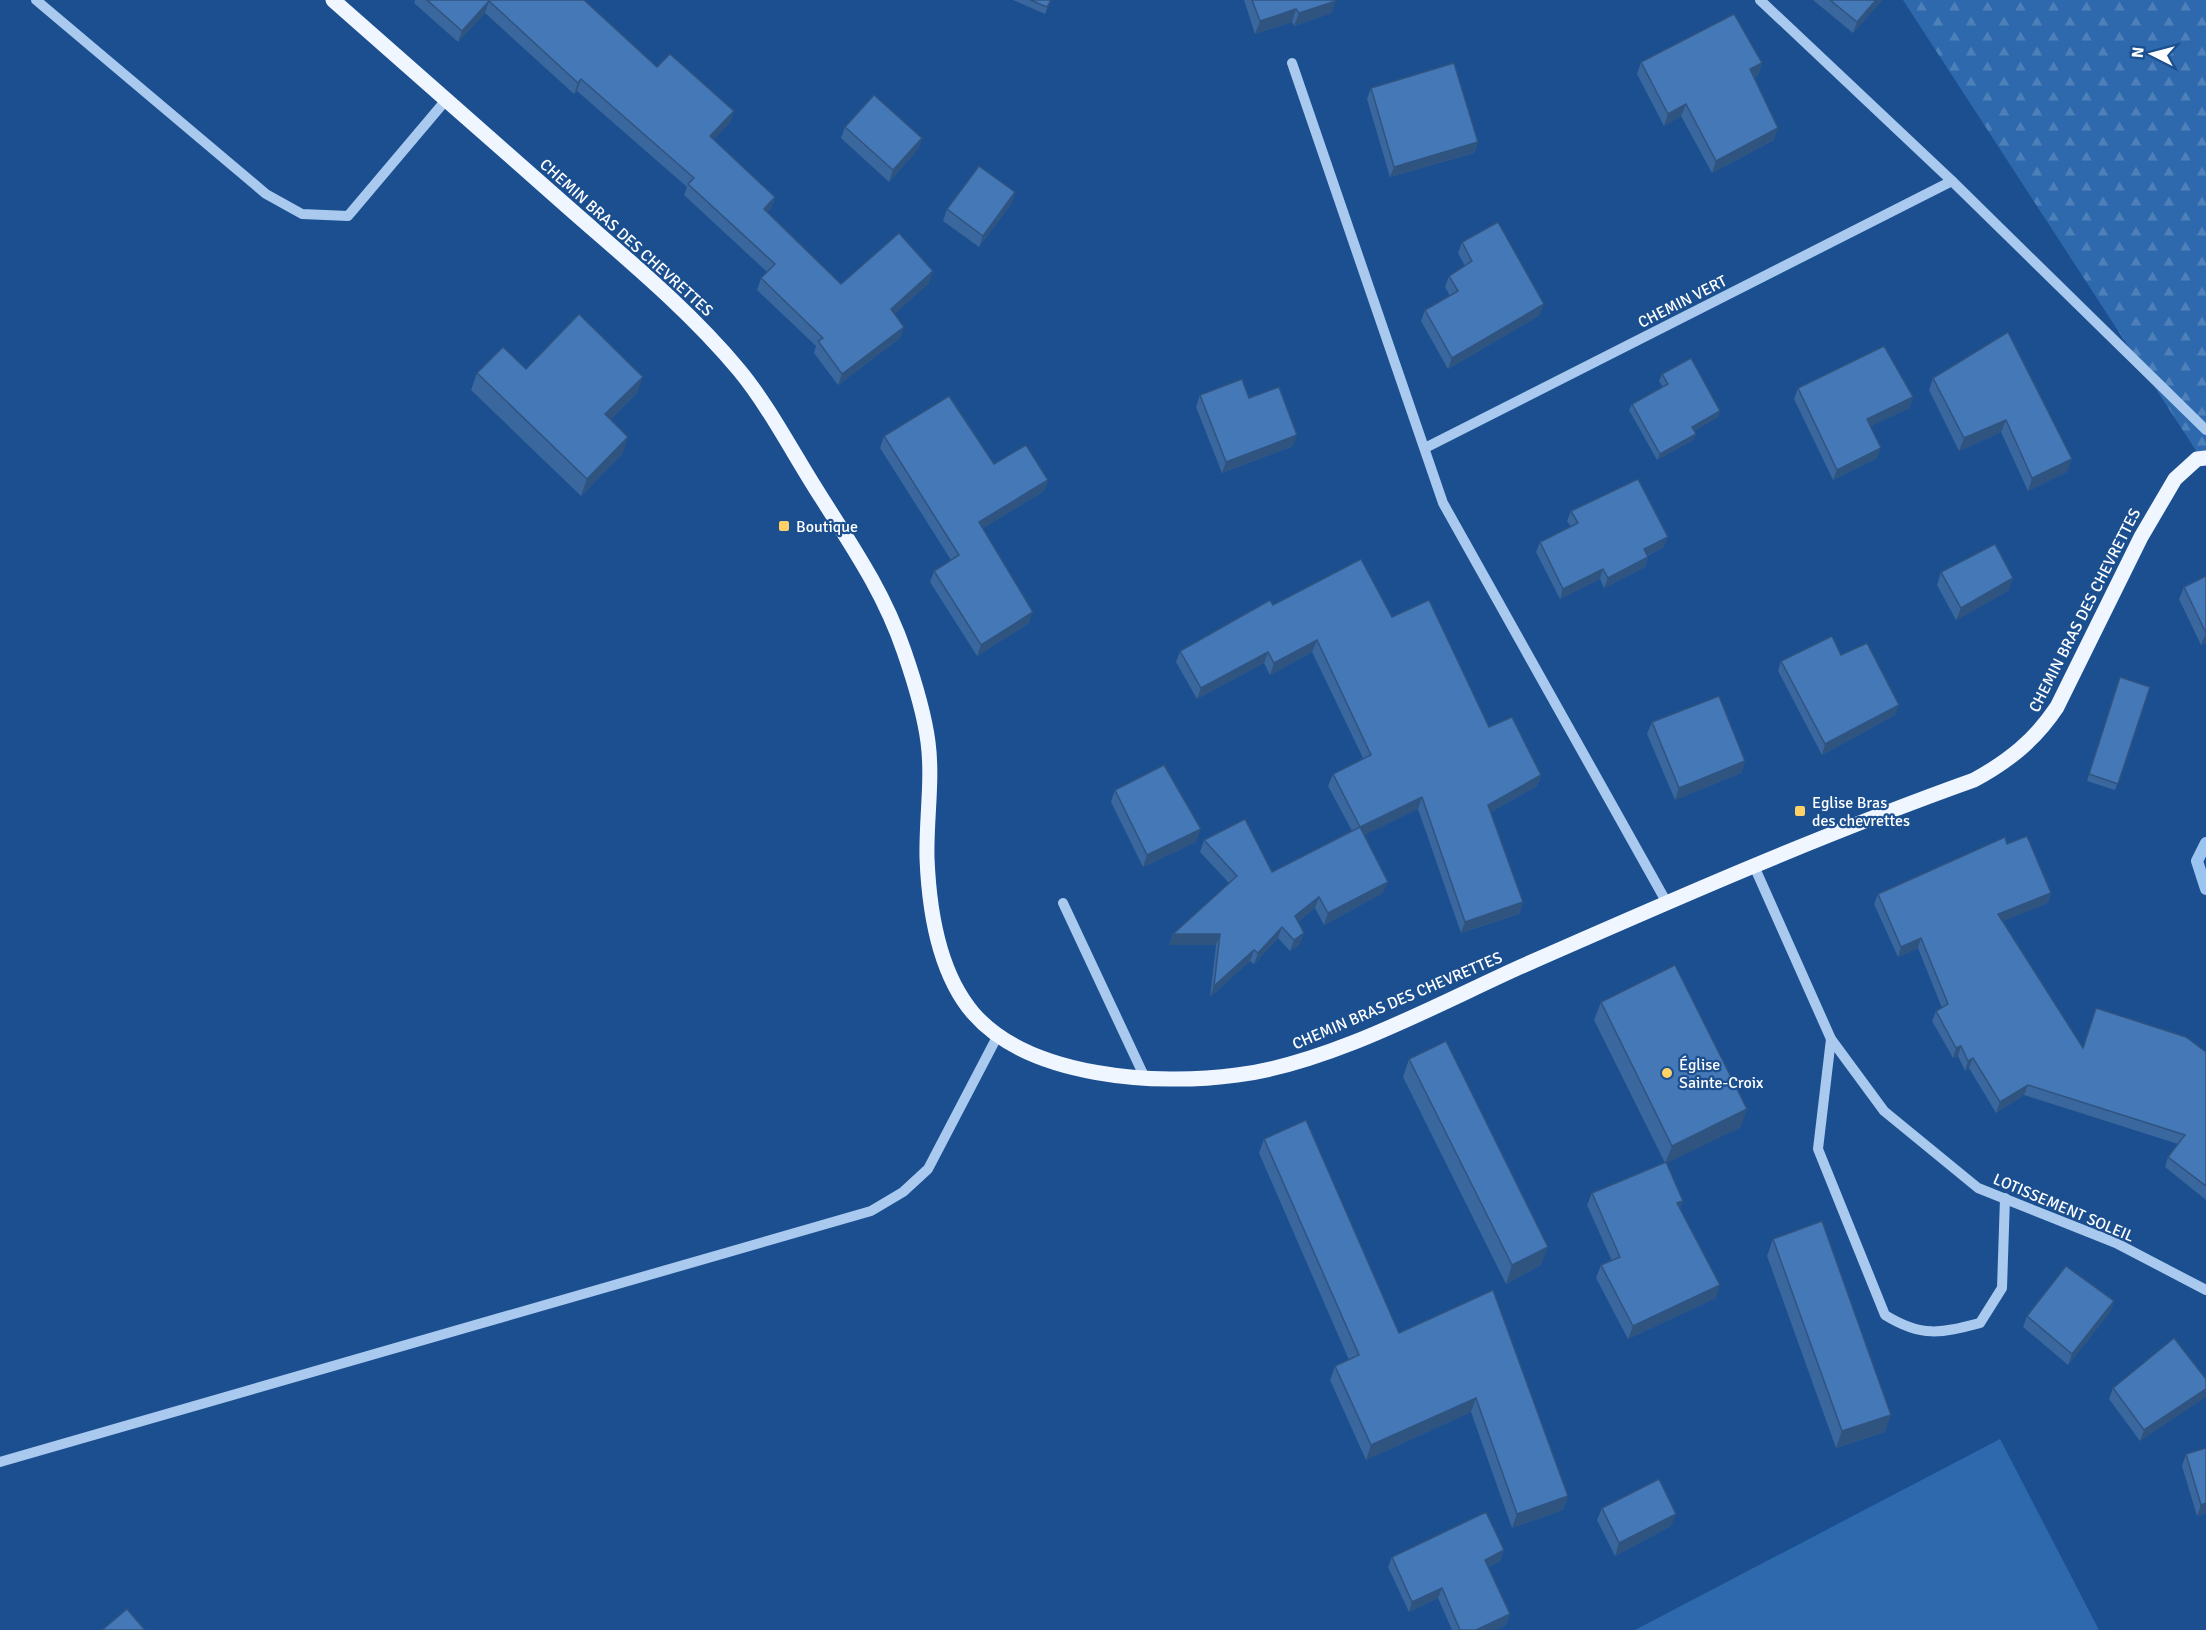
<svg xmlns="http://www.w3.org/2000/svg" width="2206" height="1630" font-family="Signika,sans-serif">
	<style>
		.forest { fill: url(#forest-firs) }
		.pitch { fill: #2e69ad }
		.lines { fill: none; stroke-linecap: round; stroke-linejoin: round }
		.stream { stroke: #9cc4f0; stroke-width: 12 }
		.minor { stroke: #a9c9ee; stroke-width: 10 }
		.major { stroke: #f0f6ff; stroke-width: 15 }
		.wall { fill: #3a679d }
		.shaded-wall { fill: #305480 }
		.building { fill: #4478b7; stroke: #305480; stroke-width: 1.5 }
		.poi-dot { fill: #ffd166; stroke: #1b4f8f; stroke-width: 2 }
		.labels { text-anchor: middle; stroke-width: 4.5; stroke-linejoin: round; paint-order: stroke }
		.street-label { font-size: 16px; fill: #fff; stroke: #1b4f8f }
		.poi-label { font-size: 16px; fill: #fff; stroke: #1b4f8f; text-anchor: start }
	</style>
	<defs>
		<pattern id="forest-firs" width="22" height="20" patternUnits="userSpaceOnUse" patternTransform="scale(1.5)"><rect width="22" height="20" fill="#2e69ad"/><path d="M5 1l3.5 6h-7zM16 11l3.5 6h-7z" fill="#4d80b9"/></pattern>
	</defs>
	<rect width="100%" height="100%" fill="#1b4f8f"/>
	<polygon class="forest" points="1903,0 2206,0 2206,466"/>
	<polygon class="pitch" points="2000,1439 2099,1630 1635,1630"/>
	<g class="lines">
		<polyline class="stream" points="2206,843 2197,861 2206,889"/>
		<g class="minor">
			<polyline points="36,0 266,194 302,214 348,216 446,100"/>
			<polyline points="1760,0 1952,181 2206,430"/>
			<polyline points="1292,63 1443,503 1667,903"/>
			<polyline points="1425,448 1952,181"/>
			<polyline points="1754,866 1831,1039 1884,1111 1978,1188 2116,1243 2206,1290"/>
			<polyline points="1063,903 1145,1078"/>
			<path d="M1831,1039l-13,110 67,166c37,23 56,18 95,8l22,-35 3,-90"/>
			<polyline points="0,1462 871,1211 903,1192 928,1169 998,1035"/>
		</g>
		<path class="major" d="M333,0c79,70 158,139 237,209 58,51 119,101 169,161 30,36 56,87 82,127 33,52 63,96 83,154 10,29 20,60 24,91 5,38 -2,78 -1,116 2,51 12,115 46,155 56,65 185,73 264,62 91,-11 199,-70 283,-108 150,-66 300,-132 454,-187 35,-19 61,-40 83,-73l84,-170 34,-58 22,-20 9,-1"/>
	</g>
	<g class="wall">
		<polygon points="415,0 584,0 657,67 734,111 730,122 713,140 775,197 771,208 767,212 841,284 929,283 894,314 904,327 900,338 838,385 814,353 816,346 757,290 761,278 767,272 684,195 687,187 577,91 574,94 485,13 458,42 414,3"/>
		<polygon points="1013,0 1051,0 1045,14"/>
		<polygon points="1244,0 1336,0 1331,13 1294,26 1292,22 1255,34"/>
		<polygon points="1813,0 1882,0 1853,33"/>
		<polygon points="1641,62 1762,63 1758,75 1754,77 1774,140 1712,173 1681,116 1664,126 1637,74"/>
		<polygon points="1371,88 1478,142 1474,153 1390,177 1367,99"/>
		<polygon points="845,127 922,138 918,149 889,182 841,138"/>
		<polygon points="1015,192 1011,204 979,247 943,221 947,209"/>
		<polygon points="1462,242 1540,315 1448,369 1421,321 1425,310 1450,296 1445,287 1449,276 1465,266 1458,253"/>
		<polygon points="2008,332 2067,472 2028,491 2001,432 1959,451 1929,390 1933,378"/>
		<polygon points="526,369 637,393 611,419 623,453 581,496 471,390 477,373"/>
		<polygon points="1662,374 1720,411 1718,417 1694,431 1696,434 1693,440 1657,460 1629,410 1632,404 1663,387 1659,381"/>
		<polygon points="1798,388 1913,397 1909,408 1871,426 1877,458 1833,480 1794,399"/>
		<polygon points="1200,395 1293,446 1222,473 1196,407"/>
		<polygon points="884,436 994,464 1048,480 1044,491 983,528 1029,623 977,656 930,582 934,571 951,560 880,448"/>
		<polygon points="1571,511 1664,547 1647,556 1648,557 1645,567 1604,588 1600,579 1560,599 1536,552 1540,542 1571,527 1567,521"/>
		<polygon points="1941,572 2013,578 2008,591 1956,620 1937,585"/>
		<polygon points="2206,576 2206,643 2201,645 2179,599 2184,587"/>
		<polygon points="1273,605 1392,617 1489,727 1541,775 1537,786 1491,812 1523,902 1519,914 1461,933 1418,809 1364,835 1383,893 1324,925 1315,908 1298,922 1304,933 1299,945 1290,951 1278,938 1254,964 1250,961 1210,997 1216,945 1169,945 1173,934 1229,883 1200,852 1204,840 1272,872 1352,831 1328,786 1333,774 1363,758 1312,652 1270,675 1264,663 1197,699 1176,662 1180,651"/>
		<polygon points="1841,655 1895,715 1822,755 1778,671 1781,661"/>
		<polygon points="2120,677 2150,687 2115,790 2087,781"/>
		<polygon points="1652,722 1745,761 1741,773 1675,800 1647,734"/>
		<polygon points="1115,790 1196,842 1143,867 1111,802"/>
		<polygon points="2007,844 2051,893 2048,903 2002,921 2083,1048 2206,1052 2206,1200 2165,1167 2168,1157 2178,1144 2024,1095 1996,1113 1969,1068 1965,1071 1958,1056 1953,1058 1932,1021 1936,1011 1942,1008 1918,948 1898,957 1874,904 1878,894"/>
		<polygon points="1601,1002 1741,1127 1666,1163 1683,1201 1680,1208 1716,1298 1628,1339 1596,1278 1601,1265 1612,1261 1587,1205 1592,1193 1665,1163 1594,1020"/>
		<polygon points="1409,1059 1541,1265 1506,1284 1403,1077"/>
		<polygon points="1264,1139 1399,1333 1493,1290 1568,1496 1563,1510 1512,1528 1471,1412 1366,1460 1330,1380 1335,1366 1349,1360 1259,1153"/>
		<polygon points="1773,1239 1885,1432 1836,1448 1767,1256"/>
		<polygon points="2114,1301 2110,1312 2068,1365 2023,1327 2027,1316"/>
		<polygon points="2206,1379 2140,1441 2109,1399 2113,1388"/>
		<polygon points="2206,1448 2206,1513 2197,1516 2182,1466 2186,1454"/>
		<polygon points="1602,1508 1671,1526 1615,1556 1597,1520"/>
		<polygon points="1504,1550 1500,1561 1488,1567 1510,1614 1506,1625 1495,1630 1452,1630 1438,1598 1409,1612 1388,1567 1392,1557"/>
	</g>
	<g class="shaded-wall">
		<polygon points="1876,0 1882,0 1853,33 1857,22"/>
		<polygon points="489,1 485,13 458,42 462,31"/>
		<polygon points="1336,1 1331,13 1294,26 1299,13"/>
		<polygon points="1296,9 1292,22 1255,34 1260,21"/>
		<polygon points="1762,63 1758,75 1746,81 1750,69"/>
		<polygon points="581,79 577,91 574,94 578,83"/>
		<polygon points="1686,104 1681,116 1664,126 1668,114"/>
		<polygon points="734,111 730,122 706,148 710,136"/>
		<polygon points="1778,128 1774,140 1712,173 1716,161"/>
		<polygon points="922,138 918,149 889,182 893,170"/>
		<polygon points="1478,142 1474,153 1390,177 1394,167"/>
		<polygon points="1015,192 1011,204 979,247 983,236"/>
		<polygon points="775,197 771,208 760,220 764,209"/>
		<polygon points="933,271 929,283 887,321 891,309"/>
		<polygon points="1544,304 1540,315 1448,369 1452,358"/>
		<polygon points="904,327 900,338 838,385 842,374"/>
		<polygon points="643,377 637,393 599,431 605,414"/>
		<polygon points="1913,397 1909,408 1863,430 1867,419"/>
		<polygon points="1720,411 1718,417 1690,434 1692,427"/>
		<polygon points="2006,420 2001,432 1959,451 1964,438"/>
		<polygon points="1696,434 1693,440 1657,460 1660,454"/>
		<polygon points="1297,435 1293,446 1222,473 1226,462"/>
		<polygon points="628,437 623,453 581,496 587,479"/>
		<polygon points="1881,448 1877,458 1833,480 1837,470"/>
		<polygon points="2072,459 2067,472 2028,491 2032,478"/>
		<polygon points="1048,480 1044,491 975,533 979,522"/>
		<polygon points="1668,537 1664,547 1640,559 1644,549"/>
		<polygon points="1648,557 1645,567 1604,588 1608,578"/>
		<polygon points="1603,569 1600,579 1560,599 1563,589"/>
		<polygon points="2013,578 2008,591 1956,620 1961,608"/>
		<polygon points="1033,612 1029,623 977,656 981,645"/>
		<polygon points="2206,633 2206,643 2201,645"/>
		<polygon points="1317,640 1312,652 1270,675 1274,663"/>
		<polygon points="1268,652 1264,663 1197,699 1201,688"/>
		<polygon points="1899,705 1895,715 1822,755 1825,744"/>
		<polygon points="1745,761 1741,773 1675,800 1679,788"/>
		<polygon points="1541,775 1537,786 1484,816 1488,805"/>
		<polygon points="1422,797 1418,809 1356,839 1360,827"/>
		<polygon points="1201,829 1196,842 1143,867 1147,855"/>
		<polygon points="1388,882 1383,893 1324,925 1328,913"/>
		<polygon points="2051,893 2048,903 1994,925 1998,914"/>
		<polygon points="1319,897 1315,908 1291,928 1295,916"/>
		<polygon points="1523,902 1519,914 1461,933 1465,922"/>
		<polygon points="1282,927 1278,938 1254,964 1258,953"/>
		<polygon points="1304,933 1299,945 1290,951 1294,940"/>
		<polygon points="1173,934 1220,934 1216,945 1169,945"/>
		<polygon points="1921,938 1918,948 1898,957 1901,947"/>
		<polygon points="1254,950 1250,961 1210,997 1214,986"/>
		<polygon points="1961,1046 1958,1056 1953,1058 1956,1048"/>
		<polygon points="1973,1058 1969,1068 1965,1071 1968,1061"/>
		<polygon points="2028,1085 2024,1095 1996,1113 2000,1102"/>
		<polygon points="1747,1109 1741,1127 1665,1164 1672,1146"/>
		<polygon points="1683,1201 1678,1213 1677,1203"/>
		<polygon points="1548,1247 1541,1265 1506,1284 1512,1265"/>
		<polygon points="1720,1285 1716,1298 1628,1339 1633,1326"/>
		<polygon points="2114,1301 2110,1312 2068,1365 2072,1354"/>
		<polygon points="2206,1389 2206,1397 2140,1441 2144,1430"/>
		<polygon points="1476,1398 1471,1412 1366,1460 1371,1445"/>
		<polygon points="1891,1415 1885,1432 1836,1448 1842,1431"/>
		<polygon points="1568,1496 1563,1510 1512,1528 1517,1514"/>
		<polygon points="2206,1503 2206,1513 2197,1516 2201,1505"/>
		<polygon points="1676,1514 1671,1526 1615,1556 1619,1543"/>
		<polygon points="1504,1550 1500,1561 1481,1570 1485,1560"/>
		<polygon points="1442,1588 1438,1598 1409,1612 1412,1602"/>
		<polygon points="1510,1614 1506,1625 1495,1630 1476,1630"/>
	</g>
	<g class="building">
		<polygon points="427,0 584,0 657,67 670,54 734,111 710,136 775,197 764,209 841,284 899,233 933,271 891,309 904,327 842,374 818,341 823,338 761,278 775,264 688,184 694,178 581,79 578,83 489,1 462,31"/>
		<polygon points="1030,0 1051,0 1047,7"/>
		<polygon points="1252,0 1336,0 1336,1 1299,13 1296,9 1260,21"/>
		<polygon points="1830,0 1876,0 1857,22"/>
		<polygon points="1734,14 1762,63 1750,69 1778,128 1716,161 1686,104 1668,114 1641,62"/>
		<polygon points="1454,63 1478,142 1394,167 1371,88"/>
		<polygon points="874,95 922,138 893,170 845,127"/>
		<polygon points="979,166 1015,192 983,236 947,209"/>
		<polygon points="1498,222 1544,304 1452,358 1425,310 1458,291 1449,276 1472,261 1462,242"/>
		<polygon points="579,314 643,377 605,414 628,437 587,479 477,373 503,347 526,369"/>
		<polygon points="2008,332 2072,459 2032,478 2006,420 1964,438 1933,378"/>
		<polygon points="1884,346 1913,397 1867,419 1881,448 1837,470 1798,388"/>
		<polygon points="1691,358 1720,411 1692,427 1696,434 1660,454 1632,404 1668,384 1662,374"/>
		<polygon points="1242,379 1249,398 1279,387 1297,435 1226,462 1200,395"/>
		<polygon points="949,396 994,464 1026,445 1048,480 979,522 1033,612 981,645 934,571 959,555 884,436"/>
		<polygon points="1638,479 1668,537 1644,549 1648,557 1608,578 1603,569 1563,589 1540,542 1578,523 1571,511"/>
		<polygon points="1995,544 2013,578 1961,608 1941,572"/>
		<polygon points="1361,559 1392,617 1429,600 1489,727 1512,717 1541,775 1488,805 1523,902 1465,922 1422,797 1360,827 1333,774 1371,755 1317,640 1274,663 1268,652 1201,688 1180,651 1270,600 1273,605"/>
		<polygon points="2206,576 2206,633 2184,587"/>
		<polygon points="1832,636 1841,655 1867,643 1899,705 1825,744 1781,661"/>
		<polygon points="2120,677 2150,687 2118,784 2089,774"/>
		<polygon points="1719,696 1745,761 1679,788 1652,722"/>
		<polygon points="1164,765 1201,829 1147,855 1115,790"/>
		<polygon points="1245,819 1272,872 1360,827 1388,882 1328,913 1319,897 1295,916 1304,933 1294,940 1282,927 1258,953 1254,950 1214,986 1220,934 1173,934 1237,876 1204,840"/>
		<polygon points="2027,836 2051,893 1998,914 2083,1048 2096,1008 2186,1037 2206,1052 2206,1186 2168,1157 2185,1135 2028,1085 2000,1102 1973,1058 1968,1061 1961,1046 1956,1048 1936,1011 1948,1004 1921,938 1901,947 1878,894 2005,837 2007,844"/>
		<polygon points="1675,965 1747,1109 1672,1146 1601,1002"/>
		<polygon points="1446,1041 1548,1247 1512,1265 1409,1059"/>
		<polygon points="1306,1120 1399,1333 1493,1290 1568,1496 1517,1514 1476,1398 1371,1445 1335,1366 1359,1355 1264,1139"/>
		<polygon points="1666,1162 1683,1201 1677,1203 1720,1285 1633,1326 1601,1265 1620,1257 1592,1193"/>
		<polygon points="1822,1221 1891,1415 1842,1431 1773,1239"/>
		<polygon points="2066,1266 2114,1301 2072,1354 2027,1316"/>
		<polygon points="2174,1338 2206,1379 2206,1389 2144,1430 2113,1388"/>
		<polygon points="2206,1448 2206,1503 2201,1505 2186,1454"/>
		<polygon points="1659,1479 1676,1514 1619,1543 1602,1508"/>
		<polygon points="1486,1512 1504,1550 1485,1560 1510,1614 1476,1630 1460,1630 1442,1588 1412,1602 1392,1557"/>
		<polygon points="127,1609 145,1630 102,1630"/>
	</g>
	<g class="poi-dot">
		<rect x="778" y="520" width="12" height="12" rx="3"/>
		<rect x="1794" y="805" width="12" height="12" rx="3"/>
		<circle cx="1667" cy="1073" r="6"/>
	</g>
	<g class="labels">
		<g class="street-label">
			<text transform="translate(627 237) rotate(42)" y="6">CHEMIN BRAS DES CHEVRETTES</text>
			<text transform="translate(1682 301) rotate(-27)" y="6">CHEMIN VERT</text>
			<text transform="translate(2084 610) rotate(-63)" y="6">CHEMIN BRAS DES CHEVRETTES</text>
			<text transform="translate(1397 1000) rotate(-23)" y="6">CHEMIN BRAS DES CHEVRETTES</text>
			<text transform="translate(2064 1207) rotate(23)" y="6">LOTISSEMENT SOLEIL</text>
		</g>
		<g class="poi-label">
			<text x="796" y="532">Boutique</text>
			<text x="1812" y="808">Eglise Bras<tspan x="1812" dy="18">des chevrettes</tspan></text>
			<text x="1679" y="1070">Église<tspan x="1679" dy="18">Sainte-Croix</tspan></text>
		</g>
	</g>
	<g transform="translate(2152 54) rotate(276)" stroke="#1b4f8f" stroke-width="4.5" paint-order="stroke">
	<path d="M0-4.5L10 22L0 15L-10 22Z" fill="#ffffff"/>
	<text y="-9" font-size="16" font-weight="bold" text-anchor="middle" fill="#ffffff">N</text>
	</g>
</svg>
